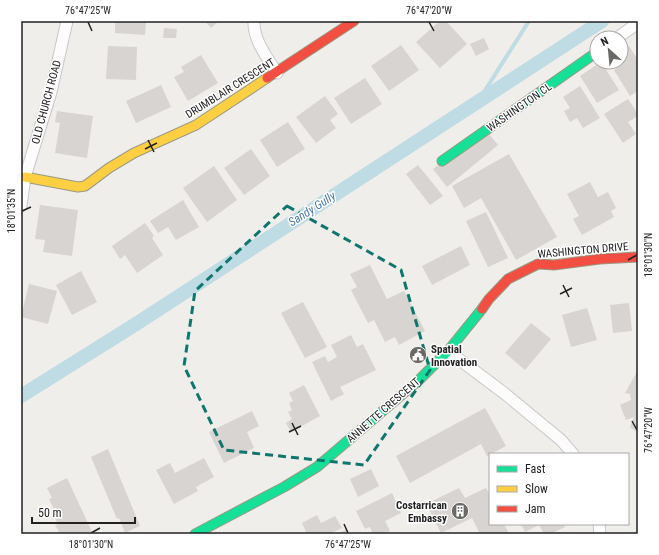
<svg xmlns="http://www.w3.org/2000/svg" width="659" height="555" font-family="'Roboto Condensed',sans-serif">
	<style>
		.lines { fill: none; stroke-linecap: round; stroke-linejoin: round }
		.stream { stroke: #bfdbe3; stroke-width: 4 }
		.canal { stroke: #bfdbe3; stroke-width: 14 }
		.building { fill: #d7d4d2 }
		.street-casing { stroke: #c9c8c7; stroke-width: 13 }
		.fast-casing { stroke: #999a82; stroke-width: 11 }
		.slow-casing { stroke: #999a82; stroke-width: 11 }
		.jam-casing { stroke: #999a82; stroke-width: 11 }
		.street { stroke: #fdfcfc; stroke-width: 11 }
		.fast { stroke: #16e098; stroke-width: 9 }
		.slow { stroke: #ffcf43; stroke-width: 9 }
		.jam { stroke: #f24e42; stroke-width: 9 }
		.marked { fill: none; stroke: #0f766e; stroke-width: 3; stroke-dasharray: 8 5; stroke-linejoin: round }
		.ticks { fill: none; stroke: #222; stroke-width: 1.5 }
		.labels { text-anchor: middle; stroke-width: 3; stroke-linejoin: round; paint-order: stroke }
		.street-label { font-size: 11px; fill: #222; stroke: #fff }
		.poi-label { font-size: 11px; font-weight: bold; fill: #222; stroke: #fff; text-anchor: start }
		.water-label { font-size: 12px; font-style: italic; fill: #4a7aab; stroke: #fff }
		.neatline { fill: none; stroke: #222; stroke-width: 1.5 }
		.ticks-label { font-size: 10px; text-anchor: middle; fill: #222 }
	</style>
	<rect width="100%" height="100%" fill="#f0eeeb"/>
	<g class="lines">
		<polyline class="stream" points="477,103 529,21"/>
		<polyline class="canal" points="21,396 136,324 602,21"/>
	</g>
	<g class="building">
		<polygon points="115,21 146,21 145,35 115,33"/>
		<polygon points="205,21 219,21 211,28"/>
		<polygon points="440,21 446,21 467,44 440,68 416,42"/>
		<polygon points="164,28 177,29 176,38 163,38"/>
		<polygon points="484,38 489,49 476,56 470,44"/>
		<polygon points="401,45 419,70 389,91 371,66"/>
		<polygon points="108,46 137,47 136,80 106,79"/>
		<polygon points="629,46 638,60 638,91 630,96 614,70 619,66 616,62 621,62 621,51"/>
		<polygon points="201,55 218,83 188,101 174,77 184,72 181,67"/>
		<polygon points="601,62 619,90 597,103 580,76"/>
		<polygon points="365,78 382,104 351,124 334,98"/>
		<polygon points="161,85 171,107 136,123 126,101"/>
		<polygon points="580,86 600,118 583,128 577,118 570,122 564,111 570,108 563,97"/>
		<polygon points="325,96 338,114 330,120 336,128 316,143 296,117"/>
		<polygon points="628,99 638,114 638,116 628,122 636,134 623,143 604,114"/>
		<polygon points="57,111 93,116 87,158 55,153 60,123 55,122"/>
		<polygon points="288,122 305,149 277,167 260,140"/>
		<polygon points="484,128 498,145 447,187 433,169"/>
		<polygon points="251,149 270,176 244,195 224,168"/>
		<polygon points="509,154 557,237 516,260 481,198 464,208 452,186"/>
		<polygon points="418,165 443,196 430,205 406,174"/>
		<polygon points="214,166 237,200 207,222 183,188"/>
		<polygon points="590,182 598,197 608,192 616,208 611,211 614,217 582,235 573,219 579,216 567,194"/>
		<polygon points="183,200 199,227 176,240 168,227 158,233 150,221"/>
		<polygon points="40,205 78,210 72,256 43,252 45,240 35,239"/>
		<polygon points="486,212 508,258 488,267 466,221"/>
		<polygon points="145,223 154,236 152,238 163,255 137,273 125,255 120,259 112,246"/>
		<polygon points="461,246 470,265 432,285 422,266"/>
		<polygon points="370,265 387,299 404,291 425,331 399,345 395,337 385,342 374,320 368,323 351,290 357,287 350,274"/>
		<polygon points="81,271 97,302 72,315 56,285"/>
		<polygon points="29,284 57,291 48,324 21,317"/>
		<polygon points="303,302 327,347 305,358 281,313"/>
		<polygon points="629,303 632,331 613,333 610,305"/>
		<polygon points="587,308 597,340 571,347 562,315"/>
		<polygon points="531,323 551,339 525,370 505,353"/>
		<polygon points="351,335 357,347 363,344 376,370 340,387 344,394 331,401 312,362 325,356 328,362 337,357 331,345"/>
		<polygon points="638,370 638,433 630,427 634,417 626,420 620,405 631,400 630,394 625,393"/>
		<polygon points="304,385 320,416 291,432 286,423 292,419 288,412 292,410 289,403 293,401 289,393"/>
		<polygon points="485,408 506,446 487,456 481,444 410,483 396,456"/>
		<polygon points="252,411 259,426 247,432 254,448 224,463 209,432"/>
		<polygon points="108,449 140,526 125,533 119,518 117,519 91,457"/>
		<polygon points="204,458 214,477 196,487 198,491 174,504 156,470 170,463 175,473"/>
		<polygon points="371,469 379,486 358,497 350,479"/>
		<polygon points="67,478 93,534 60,534 55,525 58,524 52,512 55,511 49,499 52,498 47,488"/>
		<polygon points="459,488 465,498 486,488 490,495 490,524 504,524 509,534 480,534 472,518 441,533 426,504"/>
		<polygon points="392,493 401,513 385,521 390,531 383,534 373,534 370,527 365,529 356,511"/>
		<polygon points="317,515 321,523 335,516 342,528 329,534 307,534 302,523"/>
		<polygon points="521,524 563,524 565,527 550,534 544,534 539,525 525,532"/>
		<polygon points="347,529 349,534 337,534"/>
	</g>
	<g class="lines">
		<defs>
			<g id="street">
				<path d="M254,21c-1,19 13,36 23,52"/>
				<polyline points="617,38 638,23"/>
				<polyline points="21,206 25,177 51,92 67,21"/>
				<polyline points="448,351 504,393 561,440 573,454"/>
				<polyline points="599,524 600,534"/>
			</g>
			<g id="fast">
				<polyline points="442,161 597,52"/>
				<polyline points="195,534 284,487 317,467 419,380 448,351 482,309"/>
			</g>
			<polyline id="slow" points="25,177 78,187 85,186 109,168 134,153 196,125 267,78"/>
			<g id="jam">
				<polyline points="267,78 354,21"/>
				<polyline points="482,309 489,299 508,279 538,264 554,265 600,259 638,257"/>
			</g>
		</defs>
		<use href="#street" class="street-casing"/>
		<use href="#fast" class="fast-casing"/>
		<use href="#slow" class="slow-casing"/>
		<use href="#jam" class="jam-casing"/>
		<use href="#street" class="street"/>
		<use href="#fast" class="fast"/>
		<use href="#slow" class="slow"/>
		<use href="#jam" class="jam"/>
	</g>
	<path class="marked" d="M287,206l114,64 29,100 -66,95 -140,-15 -40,-84 11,-75z"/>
	<path class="ticks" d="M88,22l4,9M429,22l5,9M148,140l6,12M145,149l12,-6M22,211l9,-4M628,260l9,-5M563,285l6,12M560,294l12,-6M632,421l5,9M292,423l6,12M289,432l12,-6M344,524l4,9M91,533l9,-5"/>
	<defs>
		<symbol id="civic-disc" viewBox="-11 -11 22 22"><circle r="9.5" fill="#6a6968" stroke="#fff"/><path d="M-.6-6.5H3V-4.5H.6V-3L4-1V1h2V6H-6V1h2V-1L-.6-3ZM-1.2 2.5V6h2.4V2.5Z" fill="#fff"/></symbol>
		<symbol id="building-disc" viewBox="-11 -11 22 22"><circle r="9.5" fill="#6a6968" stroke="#fff"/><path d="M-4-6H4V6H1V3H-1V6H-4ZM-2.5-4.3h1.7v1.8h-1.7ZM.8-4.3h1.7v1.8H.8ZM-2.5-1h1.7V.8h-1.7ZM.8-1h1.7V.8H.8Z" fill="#fff"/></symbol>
	</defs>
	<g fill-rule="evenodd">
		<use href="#civic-disc" x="408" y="345" width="20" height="20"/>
		<use href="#building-disc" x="450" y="501" width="20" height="20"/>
	</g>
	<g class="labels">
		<g class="street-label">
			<text transform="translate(230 88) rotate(-32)" y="4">DRUMBLAIR CRESCENT</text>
			<text transform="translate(46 102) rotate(-75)" y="4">OLD CHURCH ROAD</text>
			<text transform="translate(519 107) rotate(-35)" y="4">WASHINGTON CL</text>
			<text transform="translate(583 250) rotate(-5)" y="4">WASHINGTON DRIVE</text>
			<text transform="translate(383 410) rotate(-41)" y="4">ANNETTE CRESCENT</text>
		</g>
		<g class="poi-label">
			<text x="431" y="353">Spatial<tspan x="431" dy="13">Innovation</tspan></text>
			<text x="447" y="509" text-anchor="end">Costarrican<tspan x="447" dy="13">Embassy</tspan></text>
		</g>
		<g class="water-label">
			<text transform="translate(312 209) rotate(-33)" y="4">Sandy Gully</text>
		</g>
	</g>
	<rect width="659" height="555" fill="none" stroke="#ffffff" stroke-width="44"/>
	<rect x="489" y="453" width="140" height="72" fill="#ffffff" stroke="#a7a7a7"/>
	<rect x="497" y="466" width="20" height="6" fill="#16e098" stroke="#a7a7a7"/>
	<text x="525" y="473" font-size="12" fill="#222222">Fast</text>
	<rect x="497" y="486" width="20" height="6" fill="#ffcf43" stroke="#a7a7a7"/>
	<text x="525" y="493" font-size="12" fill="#222222">Slow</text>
	<rect x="497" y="506" width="20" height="6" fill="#f24e42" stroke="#a7a7a7"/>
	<text x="525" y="513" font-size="12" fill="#222222">Jam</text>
	<g transform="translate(609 50) rotate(333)"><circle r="19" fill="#ffffff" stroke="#a7a7a7"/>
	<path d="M0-3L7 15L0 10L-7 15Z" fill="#6a6968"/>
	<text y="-6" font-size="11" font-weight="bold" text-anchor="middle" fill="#222222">N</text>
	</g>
	<path d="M32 517v6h103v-6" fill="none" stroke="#222222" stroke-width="2"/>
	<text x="38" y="517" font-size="12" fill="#222222" stroke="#ffffff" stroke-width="3" paint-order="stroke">50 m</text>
	<rect x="22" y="22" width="615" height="511" class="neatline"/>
	<g class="ticks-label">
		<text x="88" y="14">76°47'25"W</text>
		<text x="429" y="14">76°47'20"W</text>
		<text transform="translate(11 211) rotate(-90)" y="4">18°01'35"N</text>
		<text transform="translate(648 255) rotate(-90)" y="4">18°01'30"N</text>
		<text transform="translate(648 430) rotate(-90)" y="4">76°47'20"W</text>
		<text x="91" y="548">18°01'30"N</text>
		<text x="348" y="548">76°47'25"W</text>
	</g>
</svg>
